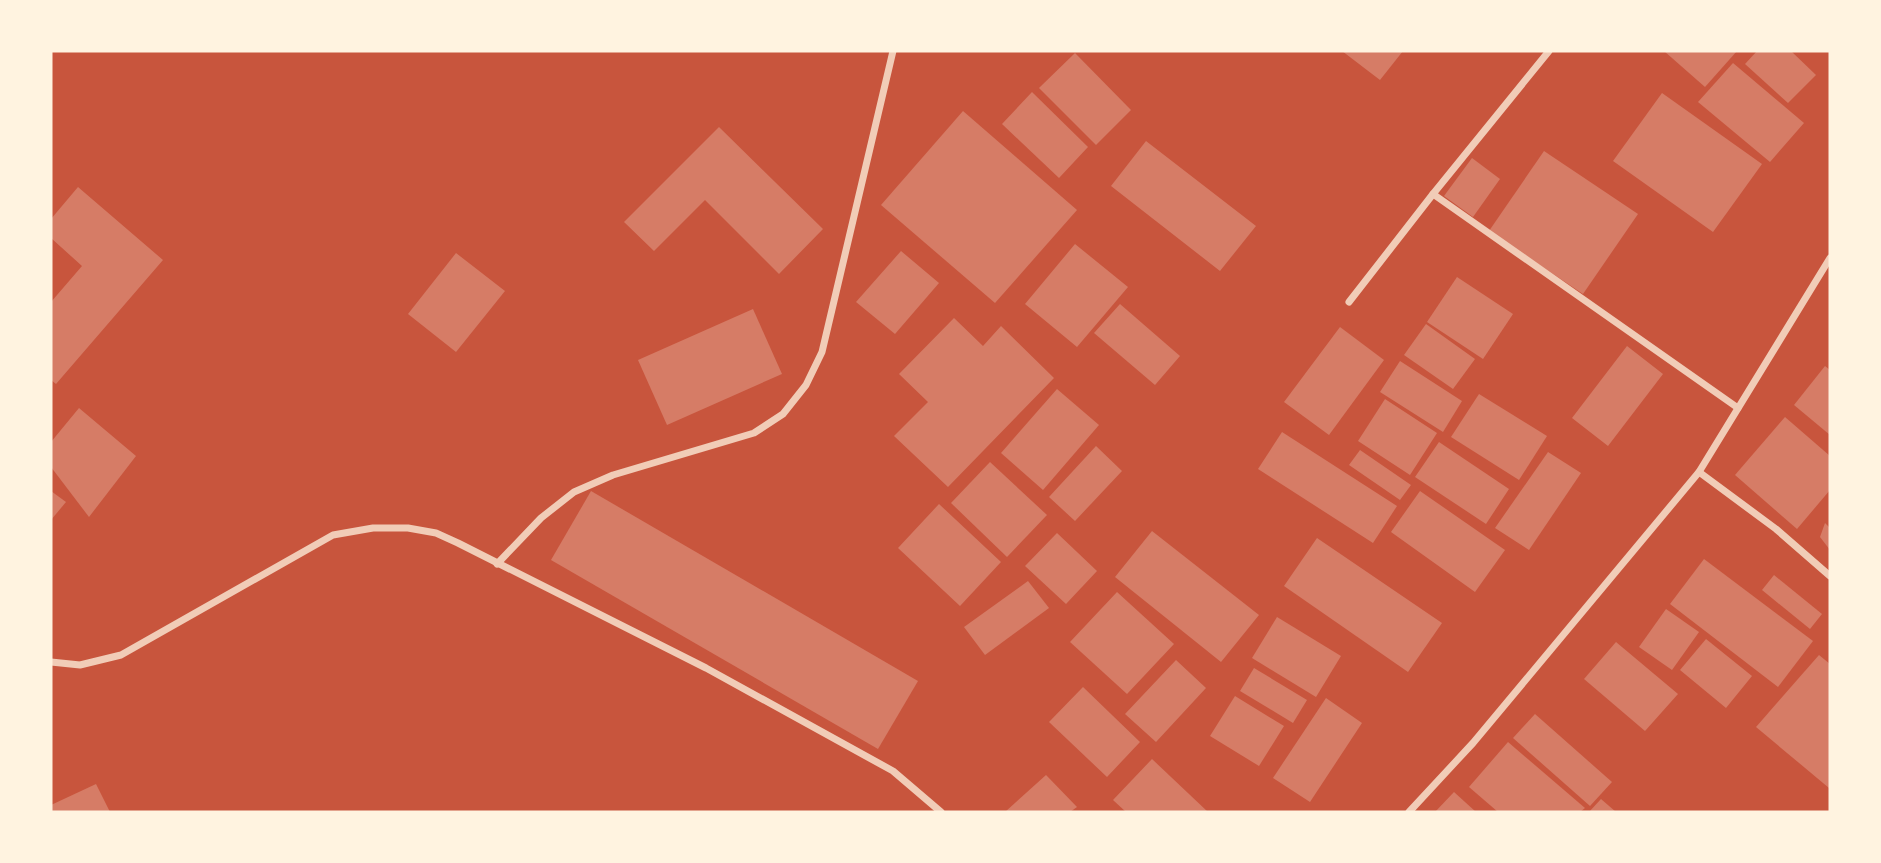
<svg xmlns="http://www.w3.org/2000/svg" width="1881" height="863" font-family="Commissioner,sans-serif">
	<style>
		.building { fill: #d67c66 }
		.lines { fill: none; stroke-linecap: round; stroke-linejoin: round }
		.minor { stroke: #f1ccb7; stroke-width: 7 }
	</style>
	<rect width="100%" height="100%" fill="#c8553d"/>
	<g class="building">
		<polygon points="1342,51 1403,51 1380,80"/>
		<polygon points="1664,51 1737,51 1705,87"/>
		<polygon points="1757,51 1791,51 1816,75 1788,103 1745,64"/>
		<polygon points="1075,53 1131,110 1096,145 1039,88"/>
		<polygon points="1733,63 1804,123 1770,162 1698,102"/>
		<polygon points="1032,92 1088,147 1059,178 1002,124"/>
		<polygon points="1662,93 1762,164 1713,232 1613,161"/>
		<polygon points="963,111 1077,210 995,303 881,205"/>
		<polygon points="719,127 823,229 779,274 705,200 654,251 624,222"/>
		<polygon points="1146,141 1256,226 1220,271 1111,186"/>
		<polygon points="1544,151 1638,214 1583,294 1489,231"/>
		<polygon points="1472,158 1500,179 1473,217 1444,196"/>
		<polygon points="78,187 163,260 56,384 51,380 51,302 82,266 51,238 51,219"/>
		<polygon points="1075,244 1128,287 1077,347 1025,304"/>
		<polygon points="901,251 939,283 895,334 856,302"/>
		<polygon points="456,253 505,291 456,352 408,314"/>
		<polygon points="1457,277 1513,314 1483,359 1427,322"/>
		<polygon points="1120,304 1180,356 1155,385 1094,333"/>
		<polygon points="753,309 782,374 667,425 638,360"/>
		<polygon points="954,318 983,346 1001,326 1054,378 948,487 894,436 928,402 899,374"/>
		<polygon points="1426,324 1475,359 1453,389 1404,355"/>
		<polygon points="1340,327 1384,360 1329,435 1284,402"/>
		<polygon points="1627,346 1663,374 1608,446 1572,418"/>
		<polygon points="1400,361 1462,401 1443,432 1380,392"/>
		<polygon points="1825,366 1830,370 1830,435 1794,405"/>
		<polygon points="1057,389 1099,425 1043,490 1001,453"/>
		<polygon points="1479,394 1547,436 1519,480 1451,437"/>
		<polygon points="1385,399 1437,433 1410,475 1358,441"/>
		<polygon points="79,408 136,456 89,517 51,467 51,442"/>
		<polygon points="1785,417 1830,456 1830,490 1797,529 1735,475"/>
		<polygon points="1282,432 1397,506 1373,543 1258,469"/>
		<polygon points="1439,442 1509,489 1486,524 1415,477"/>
		<polygon points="1096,446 1122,471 1075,521 1049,497"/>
		<polygon points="1360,450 1411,485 1400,500 1349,465"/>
		<polygon points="1548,452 1581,473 1529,550 1495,528"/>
		<polygon points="990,462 1047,515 1007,557 951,503"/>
		<polygon points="51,491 66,502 51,520"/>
		<polygon points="591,491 918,681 878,749 551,560"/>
		<polygon points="1420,491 1505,550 1475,592 1391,532"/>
		<polygon points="939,504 1001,562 960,606 898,548"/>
		<polygon points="1825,523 1830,528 1830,550 1820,537"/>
		<polygon points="1152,531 1259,615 1221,662 1115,577"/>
		<polygon points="1057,533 1097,571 1066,604 1025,566"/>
		<polygon points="1317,538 1442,623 1408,672 1284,586"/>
		<polygon points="1704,559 1813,641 1778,687 1670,604"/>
		<polygon points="1774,575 1822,614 1810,629 1762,590"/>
		<polygon points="1028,581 1049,608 985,655 964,627"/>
		<polygon points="1117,592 1174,644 1127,694 1070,642"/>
		<polygon points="1666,609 1699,632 1672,670 1639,647"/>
		<polygon points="1277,617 1341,656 1316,697 1252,658"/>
		<polygon points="1706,639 1752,676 1726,708 1680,670"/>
		<polygon points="1616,642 1678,694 1645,731 1584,679"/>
		<polygon points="1819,655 1830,664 1830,786 1829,788 1756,727"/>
		<polygon points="1176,660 1206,688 1156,742 1125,714"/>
		<polygon points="1254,668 1307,700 1293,723 1240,691"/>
		<polygon points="1083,687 1140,742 1107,777 1049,722"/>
		<polygon points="1235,696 1284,726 1259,766 1210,736"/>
		<polygon points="1326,698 1362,723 1310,802 1273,778"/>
		<polygon points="1535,714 1612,782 1590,806 1513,738"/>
		<polygon points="1508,742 1585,808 1580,812 1498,812 1469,787"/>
		<polygon points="1152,759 1208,812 1126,812 1113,800"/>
		<polygon points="1046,775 1077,807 1070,812 1005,812"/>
		<polygon points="96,784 110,812 51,812 51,805"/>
		<polygon points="1454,792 1476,812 1435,812"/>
		<polygon points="1601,799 1616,812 1589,812"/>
	</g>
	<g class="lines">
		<g class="minor">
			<polyline points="1549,51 1433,194 1738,408"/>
			<polyline points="1349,302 1433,194"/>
			<polyline points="1699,472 1776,529 1830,576"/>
			<polyline points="497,564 541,518 574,492 613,475 754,433 783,414 806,385 822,352 893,51"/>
			<polyline points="51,662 80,665 121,655 333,535 373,528 408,528 436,533 458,543 706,668 893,771 941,812"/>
			<polyline points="1409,812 1473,743 1699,472 1830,258"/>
		</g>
	</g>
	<rect width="1881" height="863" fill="none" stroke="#fff3e0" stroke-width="105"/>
</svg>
